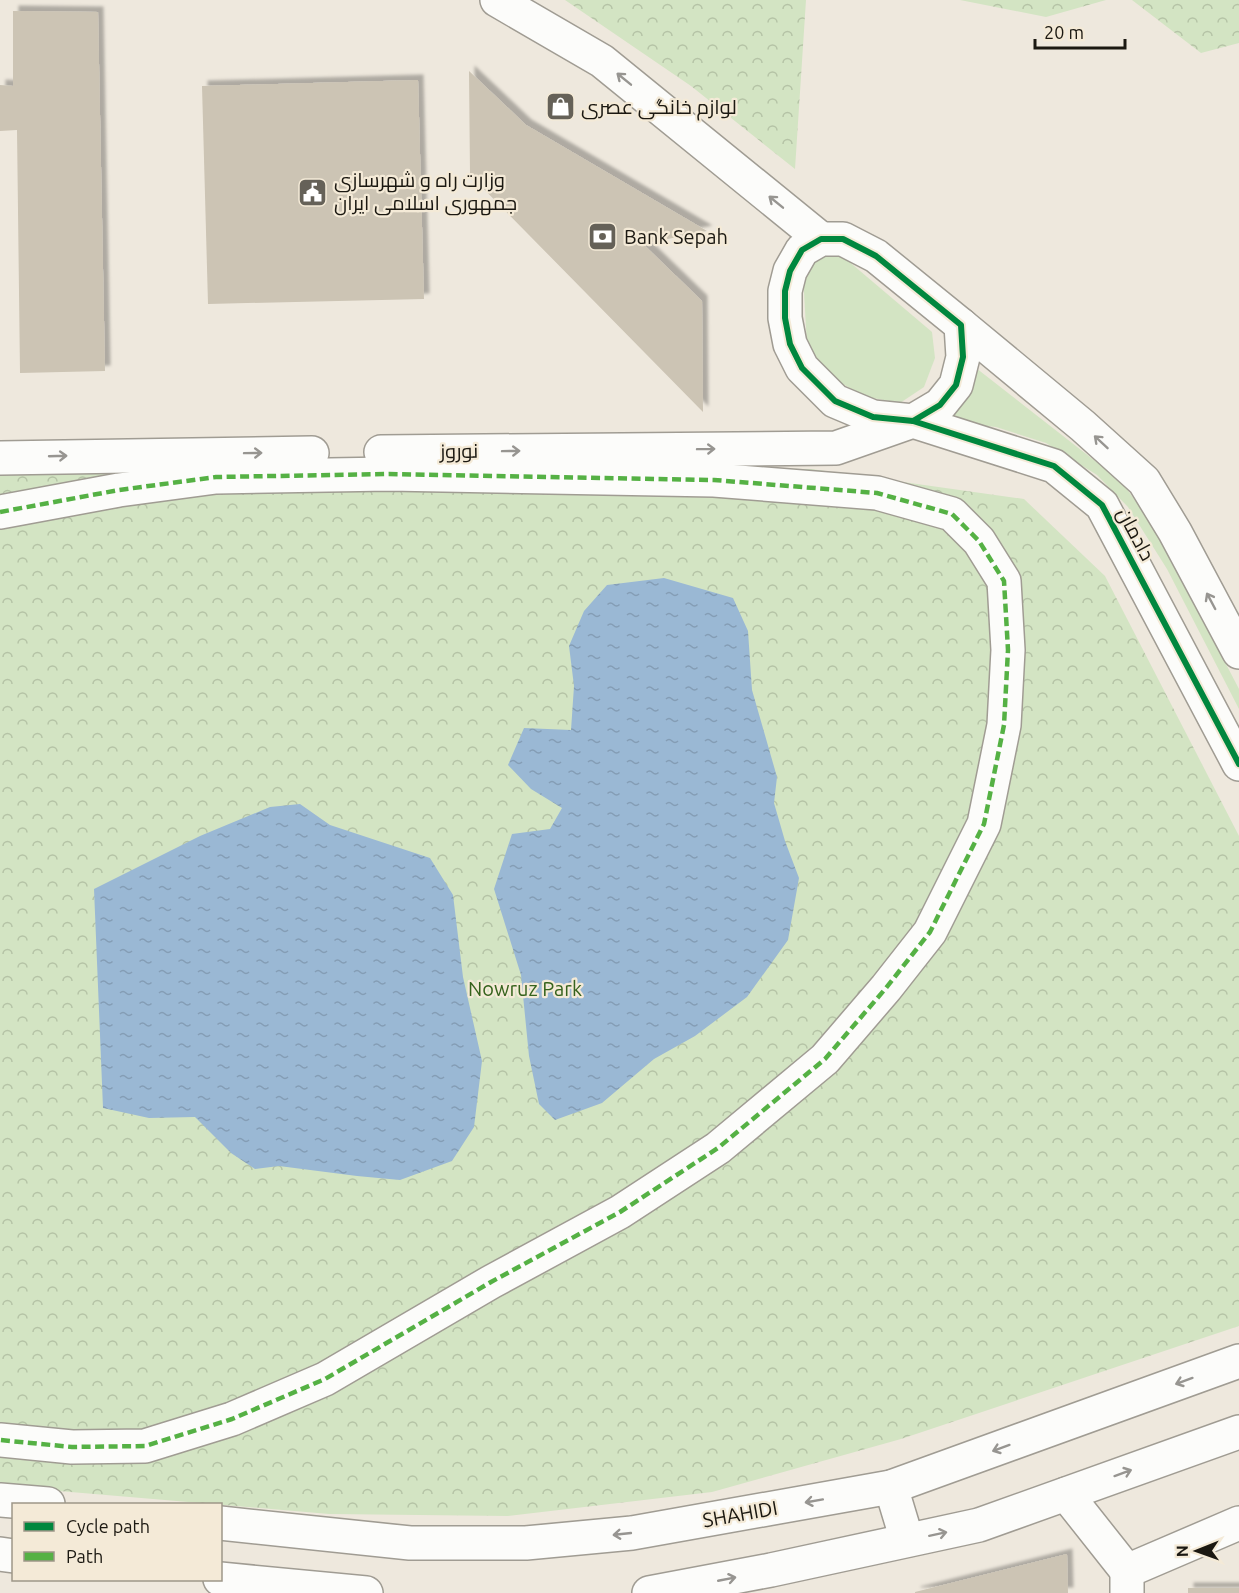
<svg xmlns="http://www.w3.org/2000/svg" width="1239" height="1593" font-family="Ubuntu,Cairo,sans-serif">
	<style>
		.green { fill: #d3e4c3 }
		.forest { fill: url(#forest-crowns) }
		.water { fill: url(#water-ripples) }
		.building { fill: #ccc4b4; filter: url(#shadow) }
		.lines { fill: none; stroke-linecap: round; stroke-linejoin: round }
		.minor-casing { stroke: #a09c93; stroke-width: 36 }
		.minor { stroke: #fcfcfa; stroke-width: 33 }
		.quiet { stroke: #55b144; stroke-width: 4.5; stroke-dasharray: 9 4.5; stroke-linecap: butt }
		.cycleway-casing { stroke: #f4ead7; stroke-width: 10 }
		.cycleway { stroke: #00873e; stroke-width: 6 }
		.oneway { stroke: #979591 }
		.labels { text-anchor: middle; stroke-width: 4.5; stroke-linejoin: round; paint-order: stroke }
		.poi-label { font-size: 20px; fill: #1b1811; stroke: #f4ead7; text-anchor: start }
		.street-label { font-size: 20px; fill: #1b1811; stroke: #f4ead7 }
		.park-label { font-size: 20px; fill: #36631d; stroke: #f4ead7 }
	</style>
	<defs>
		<pattern id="forest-crowns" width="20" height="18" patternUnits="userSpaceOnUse" patternTransform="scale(1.5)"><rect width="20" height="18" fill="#d3e4c3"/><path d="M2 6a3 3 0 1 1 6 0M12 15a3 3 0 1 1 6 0" fill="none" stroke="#b5c3a6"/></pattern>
		<pattern id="water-ripples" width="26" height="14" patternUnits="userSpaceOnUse" patternTransform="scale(1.5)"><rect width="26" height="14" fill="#9ab8d4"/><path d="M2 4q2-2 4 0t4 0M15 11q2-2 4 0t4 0" fill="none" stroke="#849db5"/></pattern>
		<filter id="shadow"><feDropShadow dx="5.5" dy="-5.5" stdDeviation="1.5" flood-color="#0004"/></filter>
	</defs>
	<rect width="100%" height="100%" fill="#eee8dd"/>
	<g class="green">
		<polygon points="840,254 932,332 935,358 924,387 900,403 867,397 835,380 807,346 803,274 814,258"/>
		<polygon points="976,368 1122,482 1156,530 1239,689 1239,709 1167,569 1128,507 1097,475 1046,443 996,427 945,421 969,397"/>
	</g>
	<g class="forest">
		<polygon points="565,0 806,0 795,169 691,86"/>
		<polygon points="960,0 1106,0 1046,17"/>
		<polygon points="1132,0 1239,0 1239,43 1201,53"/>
		<polygon points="0,466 487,466 811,469 1024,499 1105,576 1239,836 1239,1326 901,1439 712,1492 508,1516 329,1514 0,1486"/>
	</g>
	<g class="water">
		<polygon points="664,578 733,598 748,631 752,690 777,777 774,803 785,841 799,878 788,940 747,997 695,1036 654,1059 602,1103 555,1120 539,1104 529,1056 521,975 494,889 512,834 550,829 562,808 531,789 508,765 524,728 571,730 574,686 569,646 584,611 607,585"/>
		<polygon points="300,804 330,825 430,858 453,895 463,977 482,1061 474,1127 452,1161 400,1180 357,1176 279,1166 255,1169 231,1153 195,1117 149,1118 103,1108 94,889 200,836 270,807"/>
	</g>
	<g class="building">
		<polygon points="13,11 98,12 105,371 20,373 17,130 0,131 0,85 13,86"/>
		<polygon points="469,71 526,125 707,231 643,244 702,301 703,412 470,175"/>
		<polygon points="418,80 424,299 208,304 202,86"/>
		<polygon points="1067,1554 1068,1593 915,1593 915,1592"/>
		<rect x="1188" y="1588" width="51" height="5"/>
	</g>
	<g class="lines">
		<defs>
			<g id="minor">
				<polyline points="497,0 602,61 821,239"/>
				<polygon points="821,239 843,239 876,256 961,325 963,357 956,385 940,405 913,421 873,417 835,401 802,368 790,344 785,318 785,291 790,271 802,250"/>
				<polyline points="961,325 1083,426 1144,481 1175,532 1239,652"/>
				<polyline points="381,452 836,448 913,421 1054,466 1102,505 1239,764"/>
				<polyline points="0,458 312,453"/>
				<polyline points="0,512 119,490 216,477 389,474 714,480 877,493 952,514 979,541 1004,581 1008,650 1004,725 984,824 930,932 886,988 825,1059 718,1148 620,1212 491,1282 325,1379 232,1419 145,1446 72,1447 0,1440"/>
				<polyline points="891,1487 907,1540"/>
				<polyline points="1066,1494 1127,1571"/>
				<polyline points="0,1500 48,1504"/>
				<polyline points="220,1523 410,1543 526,1543 632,1533 891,1487 1239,1361"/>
				<polyline points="0,1554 14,1556"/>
				<polyline points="220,1579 366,1593"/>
				<polyline points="649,1593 771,1570 979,1525 1239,1432"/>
				<polyline points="1127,1593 1127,1571 1239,1523"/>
			</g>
		</defs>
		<use href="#minor" class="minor-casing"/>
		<use href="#minor" class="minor"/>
		<polyline class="quiet" points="0,512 119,490 216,477 389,474 714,480 877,493 952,514 979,541 1004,581 1008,650 1004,725 984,824 930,932 886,988 825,1059 718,1148 620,1212 491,1282 325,1379 232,1419 145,1446 72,1447 0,1440"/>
		<defs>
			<g id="cycleway">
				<polygon points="821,239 843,239 876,256 961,325 963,357 956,385 940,405 913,421 873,417 835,401 802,368 790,344 785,318 785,291 790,271 802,250"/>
				<polyline points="913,421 1054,466 1102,505 1239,764"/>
			</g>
		</defs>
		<use href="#cycleway" class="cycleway-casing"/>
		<use href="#cycleway" class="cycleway"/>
	</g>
	<defs><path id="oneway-shaft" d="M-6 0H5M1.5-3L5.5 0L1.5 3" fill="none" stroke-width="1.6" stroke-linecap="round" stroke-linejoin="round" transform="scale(1.5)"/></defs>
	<g class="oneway">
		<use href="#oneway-shaft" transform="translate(624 79) rotate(-141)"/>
		<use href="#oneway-shaft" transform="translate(776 202) rotate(-141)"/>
		<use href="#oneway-shaft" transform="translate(1101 442) rotate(-137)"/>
		<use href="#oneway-shaft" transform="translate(706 449) rotate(-1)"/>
		<use href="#oneway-shaft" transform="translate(511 451) rotate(-1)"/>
		<use href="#oneway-shaft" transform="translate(253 453) rotate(-1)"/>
		<use href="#oneway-shaft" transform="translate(58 456) rotate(-2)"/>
		<use href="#oneway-shaft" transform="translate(1211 601) rotate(-118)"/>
		<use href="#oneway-shaft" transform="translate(1184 1381) rotate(160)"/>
		<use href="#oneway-shaft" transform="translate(1001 1448) rotate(160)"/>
		<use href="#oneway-shaft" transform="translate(1123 1473) rotate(-20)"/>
		<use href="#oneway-shaft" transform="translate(814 1501) rotate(170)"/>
		<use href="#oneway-shaft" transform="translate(622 1534) rotate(174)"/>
		<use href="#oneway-shaft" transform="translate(938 1534) rotate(-12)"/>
		<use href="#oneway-shaft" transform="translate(727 1579) rotate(-11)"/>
	</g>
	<defs>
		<symbol id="shop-square" viewBox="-11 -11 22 22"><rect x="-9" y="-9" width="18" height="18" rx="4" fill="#656158" stroke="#f4ead7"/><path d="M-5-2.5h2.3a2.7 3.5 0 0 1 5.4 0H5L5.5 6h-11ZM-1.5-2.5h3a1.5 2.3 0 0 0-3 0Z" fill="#fff"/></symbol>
		<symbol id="civic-square" viewBox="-11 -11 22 22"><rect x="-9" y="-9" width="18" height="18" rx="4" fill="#656158" stroke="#f4ead7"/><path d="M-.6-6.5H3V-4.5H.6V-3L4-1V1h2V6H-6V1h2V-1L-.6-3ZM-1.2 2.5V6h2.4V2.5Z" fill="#fff"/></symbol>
		<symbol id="bank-square" viewBox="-11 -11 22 22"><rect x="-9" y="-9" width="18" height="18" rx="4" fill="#656158" stroke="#f4ead7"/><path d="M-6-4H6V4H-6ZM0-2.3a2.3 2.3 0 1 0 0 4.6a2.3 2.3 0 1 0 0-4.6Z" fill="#fff"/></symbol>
	</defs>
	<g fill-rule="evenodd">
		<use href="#shop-square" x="544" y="90" width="33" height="33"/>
		<use href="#civic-square" x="296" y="176" width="33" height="33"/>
		<use href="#bank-square" x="586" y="220" width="33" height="33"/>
	</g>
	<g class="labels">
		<g class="poi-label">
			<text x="581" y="114">لوازم خانگی عصری</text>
			<text x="334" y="187">وزارت راه و شهرسازی<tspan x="334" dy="23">جمهوری اسلامی ایران</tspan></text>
			<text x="624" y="244">Bank Sepah</text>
		</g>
		<g class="street-label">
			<text transform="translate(459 451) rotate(-1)" y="7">نوروز</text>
			<text transform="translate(1136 534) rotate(62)" y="7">دادمان</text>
			<text transform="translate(740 1514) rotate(-10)" y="7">SHAHIDI</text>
		</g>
		<g class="park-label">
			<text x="525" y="996">Nowruz Park</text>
		</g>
	</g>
	<rect x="12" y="1503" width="210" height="78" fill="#f4ead7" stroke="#9d9688" stroke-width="1.5"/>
	<rect x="24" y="1522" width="30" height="9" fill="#00873e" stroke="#9d9688" stroke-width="1.5"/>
	<text x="66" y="1533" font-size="18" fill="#1b1811">Cycle path</text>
	<rect x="24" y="1552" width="30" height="9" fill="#55b144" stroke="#9d9688" stroke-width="1.5"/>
	<text x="66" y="1563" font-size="18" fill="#1b1811">Path</text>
	<g transform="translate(1197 1551) rotate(269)" stroke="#f4ead7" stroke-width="4.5" paint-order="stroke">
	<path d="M0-4.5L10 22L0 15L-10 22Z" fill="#1b1811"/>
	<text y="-9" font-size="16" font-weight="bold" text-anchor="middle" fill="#1b1811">N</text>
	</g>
	<path d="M1035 39v9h90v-9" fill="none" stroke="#1b1811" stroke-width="3"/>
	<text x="1044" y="39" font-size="18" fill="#1b1811" stroke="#f4ead7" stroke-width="4.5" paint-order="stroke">20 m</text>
</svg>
